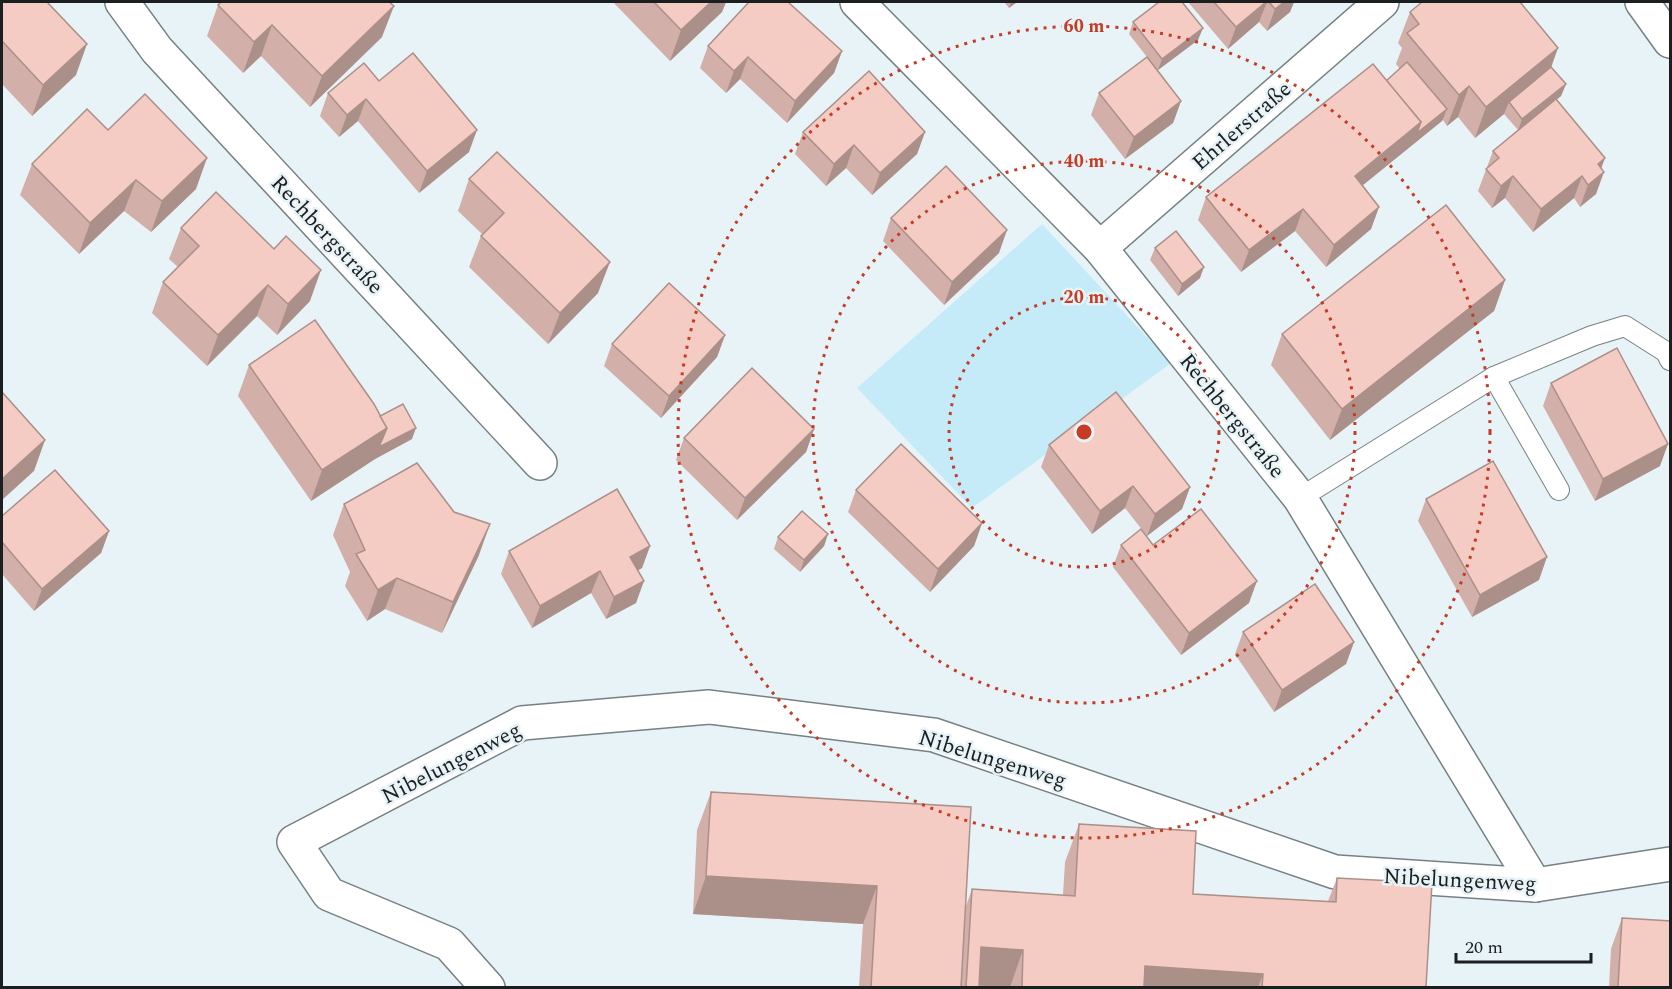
<svg xmlns="http://www.w3.org/2000/svg" width="1672" height="989" font-family="Spectral,serif">
	<style>
		.green { fill: #c4ebf7 }
		.lines { fill: none; stroke-linecap: round; stroke-linejoin: round }
		.lane-casing { stroke: #768184; stroke-width: 22 }
		.street-casing { stroke: #768184; stroke-width: 36 }
		.primary-casing { stroke: #768184; stroke-width: 36 }
		.lane { stroke: #fff; stroke-width: 20 }
		.street { stroke: #fff; stroke-width: 33 }
		.primary { stroke: #fff; stroke-width: 33 }
		.wall { fill: #d2afa9 }
		.shaded-wall { fill: #ab8f89 }
		.building { fill: #f4ccc4; stroke: #ab8f89; stroke-width: 1.5 }
		.ring { fill: none; stroke: #c63b23; stroke-width: 3; stroke-dasharray: 3 6 }
		.labels { text-anchor: middle; stroke-width: 5; stroke-linejoin: round; paint-order: stroke }
		.street-label { font-size: 22px; fill: #1b1f20; stroke: #e8f3f7 }
		.centre { fill: #c63b23; stroke: #e8f3f7; stroke-width: 3 }
		.ring-label { font-size: 18px; text-anchor: middle; font-weight: bold; fill: #c63b23; stroke: #e8f3f7; stroke-width: 5; stroke-linejoin: round; paint-order: stroke }
	</style>
	<rect width="100%" height="100%" fill="#e8f3f7"/>
	<polygon class="green" points="1042,224 1171,363 972,508 857,388"/>
	<g class="lines">
		<defs>
			<g id="lane">
				<polyline points="1494,377 1559,490"/>
				<polyline points="1300,498 1494,377 1592,336 1625,326 1666,352 1670,360"/>
			</g>
			<g id="street">
				<polyline points="122,2 157,50 540,463"/>
				<polyline points="857,2 1100,248 1300,498 1535,885"/>
				<polyline points="1100,248 1382,2"/>
				<polyline points="488,988 449,944 329,894 294,842 522,723 709,707 934,735 1335,872 1535,885 1670,864"/>
			</g>
			<polyline id="primary" points="1642,2 1670,41"/>
		</defs>
		<use href="#lane" class="lane-casing"/>
		<use href="#street" class="street-casing"/>
		<use href="#primary" class="primary-casing"/>
		<use href="#lane" class="lane"/>
		<use href="#street" class="street"/>
		<use href="#primary" class="primary"/>
	</g>
	<g class="wall">
		<polygon points="2,2 76,75 32,116 2,84"/>
		<polygon points="613,2 726,2 722,12 670,61"/>
		<polygon points="1004,2 1017,2 1009,8"/>
		<polygon points="1188,2 1294,2 1290,12 1267,31 1259,22 1228,49"/>
		<polygon points="218,5 382,37 310,107 261,56 243,73 207,36"/>
		<polygon points="1410,12 1551,67 1566,84 1561,96 1556,100 1601,168 1596,194 1580,207 1574,198 1533,232 1505,198 1492,208 1478,191 1493,151 1518,130 1504,114 1475,138 1458,117 1447,126 1443,120 1363,185 1379,207 1371,229 1326,267 1295,231 1241,272 1198,220 1206,197 1386,81 1400,69 1396,64 1402,48 1398,43"/>
		<polygon points="1133,22 1198,40 1158,70 1181,101 1173,123 1125,159 1091,115 1099,93 1147,57 1129,34"/>
		<polygon points="708,46 842,51 834,73 787,123 740,79 726,93 700,68"/>
		<polygon points="379,81 469,152 419,193 358,121 339,137 320,116 328,93"/>
		<polygon points="108,130 196,189 151,232 124,211 79,254 20,195 32,164"/>
		<polygon points="803,132 925,132 917,154 872,195 846,168 826,186 795,154"/>
		<polygon points="469,179 598,293 548,344 469,267 481,236 482,234 458,211"/>
		<polygon points="891,218 999,253 944,305 883,241"/>
		<polygon points="181,228 310,301 277,335 257,316 207,366 152,313 163,282 178,267 169,259"/>
		<polygon points="1155,248 1200,278 1178,296 1150,260"/>
		<polygon points="1505,280 1494,311 1330,440 1271,365 1282,334"/>
		<polygon points="725,335 717,357 661,418 604,366 612,344"/>
		<polygon points="249,365 380,416 412,439 375,459 311,501 238,396"/>
		<polygon points="1551,383 1660,466 1595,501 1543,406"/>
		<polygon points="814,429 806,452 737,520 676,460 684,438"/>
		<polygon points="1049,445 1190,487 1182,509 1147,536 1125,508 1092,534 1041,467"/>
		<polygon points="856,490 982,523 974,546 930,592 848,512"/>
		<polygon points="1426,499 1539,580 1472,617 1418,521"/>
		<polygon points="344,504 479,555 442,633 385,609 367,621 345,586 350,572 333,535"/>
		<polygon points="2,516 109,531 101,553 34,611 2,574"/>
		<polygon points="828,534 824,546 800,572 774,549 778,537"/>
		<polygon points="1121,545 1153,545 1249,603 1181,655 1113,567"/>
		<polygon points="650,546 642,568 638,570 636,603 606,619 591,593 532,628 501,574 509,551"/>
		<polygon points="1243,632 1354,642 1346,664 1274,712 1235,654"/>
		<polygon points="711,792 965,909 972,889 1063,895 1065,862 1079,824 1193,894 1328,901 1337,878 1426,987 1005,987 979,986 979,987 859,987 863,924 693,914 697,830"/>
		<polygon points="1622,918 1671,987 1609,987 1611,949"/>
	</g>
	<g class="shaded-wall">
		<polygon points="711,2 726,2 722,12 670,61 681,30"/>
		<polygon points="1011,2 1017,2 1009,8"/>
		<polygon points="1266,2 1267,2 1259,22 1228,49 1236,27"/>
		<polygon points="1284,2 1294,2 1290,12 1267,31 1275,9"/>
		<polygon points="394,6 382,37 310,107 322,76"/>
		<polygon points="272,25 261,56 243,73 254,42"/>
		<polygon points="1203,28 1198,40 1158,70 1162,59"/>
		<polygon points="87,44 76,75 32,116 43,85"/>
		<polygon points="1558,48 1547,79 1509,102 1504,114 1475,138 1486,107"/>
		<polygon points="842,51 834,73 787,123 795,101"/>
		<polygon points="748,57 740,79 726,93 734,71"/>
		<polygon points="1566,84 1561,96 1518,131 1522,119"/>
		<polygon points="1469,86 1458,117 1447,126 1459,95"/>
		<polygon points="366,99 358,121 339,137 347,115"/>
		<polygon points="1181,101 1173,123 1125,159 1134,137"/>
		<polygon points="1447,109 1442,121 1347,198 1355,176 1421,122"/>
		<polygon points="477,130 469,152 419,193 427,171"/>
		<polygon points="925,132 917,154 872,195 880,173"/>
		<polygon points="854,145 846,168 826,186 834,164"/>
		<polygon points="207,158 196,189 151,232 162,201"/>
		<polygon points="1605,158 1598,177 1604,172 1596,194 1580,207 1588,185 1598,164"/>
		<polygon points="1513,176 1505,198 1492,208 1501,186"/>
		<polygon points="1582,176 1574,198 1533,232 1541,209"/>
		<polygon points="136,180 124,211 79,254 90,223"/>
		<polygon points="1379,207 1371,229 1326,267 1334,245"/>
		<polygon points="1303,209 1295,231 1241,272 1249,250"/>
		<polygon points="1007,230 999,253 944,305 952,282"/>
		<polygon points="610,262 598,293 548,344 560,313"/>
		<polygon points="1204,267 1200,278 1178,296 1182,284"/>
		<polygon points="321,270 310,301 277,335 288,304"/>
		<polygon points="1505,280 1494,311 1330,440 1342,409"/>
		<polygon points="268,285 257,316 207,366 218,335"/>
		<polygon points="725,335 717,357 661,418 669,396"/>
		<polygon points="387,428 416,428 412,439 375,459 311,501 322,470"/>
		<polygon points="814,429 806,452 737,520 745,498"/>
		<polygon points="45,440 34,471 2,500 2,479"/>
		<polygon points="1668,444 1660,466 1595,501 1603,479"/>
		<polygon points="1133,486 1125,508 1092,534 1100,511"/>
		<polygon points="1190,487 1182,509 1147,536 1155,514"/>
		<polygon points="982,523 974,546 930,592 938,569"/>
		<polygon points="490,524 479,555 442,633 453,602"/>
		<polygon points="109,531 101,553 34,611 42,589"/>
		<polygon points="828,534 824,546 800,572 804,560"/>
		<polygon points="650,546 642,568 622,580 630,557"/>
		<polygon points="1547,557 1539,580 1472,617 1480,595"/>
		<polygon points="600,571 591,593 532,628 540,606"/>
		<polygon points="397,578 385,609 367,621 378,590"/>
		<polygon points="644,581 636,603 606,619 614,597"/>
		<polygon points="1257,581 1249,603 1181,655 1189,633"/>
		<polygon points="1354,642 1346,664 1274,712 1282,690"/>
		<polygon points="706,876 877,886 863,924 693,914"/>
		<polygon points="981,947 1023,950 1010,987 967,985"/>
		<polygon points="1145,966 1263,974 1258,987 1138,987"/>
	</g>
	<g class="building">
		<polygon points="2,2 47,2 87,44 43,85 2,41"/>
		<polygon points="221,2 389,2 394,6 322,76 272,25 254,42 218,5"/>
		<polygon points="654,2 711,2 681,30"/>
		<polygon points="749,2 788,2 842,51 795,101 748,57 734,71 708,46"/>
		<polygon points="1159,2 1182,2 1203,28 1162,59 1133,22"/>
		<polygon points="1214,2 1266,2 1236,27"/>
		<polygon points="1269,2 1284,2 1275,9"/>
		<polygon points="1422,2 1520,2 1558,48 1486,107 1469,86 1459,95 1407,33 1419,24 1410,12"/>
		<polygon points="413,53 477,130 427,171 366,99 347,115 328,93 364,63 379,81"/>
		<polygon points="1147,57 1181,101 1134,137 1099,93"/>
		<polygon points="1407,62 1447,109 1417,133 1421,122 1386,81"/>
		<polygon points="1373,64 1421,122 1355,176 1379,207 1334,245 1303,209 1249,250 1206,197"/>
		<polygon points="1551,67 1566,84 1522,119 1509,102"/>
		<polygon points="869,71 925,132 880,173 854,145 834,164 803,132"/>
		<polygon points="145,94 207,158 162,201 136,180 90,223 32,164 87,109 108,130"/>
		<polygon points="1556,99 1605,158 1598,164 1604,172 1588,185 1582,176 1541,209 1513,176 1501,186 1486,169 1499,158 1493,151"/>
		<polygon points="497,152 610,262 560,313 481,236 504,213 469,179"/>
		<polygon points="946,166 1007,230 952,282 891,218"/>
		<polygon points="216,192 274,249 286,236 321,270 288,304 268,285 218,335 163,282 199,246 181,228"/>
		<polygon points="1446,205 1505,280 1342,409 1282,334"/>
		<polygon points="1176,231 1204,267 1182,284 1155,248"/>
		<polygon points="669,283 725,335 669,396 612,344"/>
		<polygon points="315,320 374,404 387,428 322,470 249,365"/>
		<polygon points="1617,348 1668,444 1603,479 1551,383"/>
		<polygon points="752,368 814,429 745,498 684,438"/>
		<polygon points="2,392 45,440 2,479"/>
		<polygon points="1116,392 1190,487 1155,514 1133,486 1100,511 1049,445"/>
		<polygon points="403,404 416,428 379,447 387,428 380,416"/>
		<polygon points="901,444 982,523 938,569 856,490"/>
		<polygon points="1493,461 1547,557 1480,595 1426,499"/>
		<polygon points="417,463 454,512 490,524 453,602 397,578 378,590 356,554 365,550 344,504"/>
		<polygon points="55,470 109,531 42,589 2,542 2,516"/>
		<polygon points="617,489 650,546 630,557 644,581 614,597 600,571 540,606 509,551"/>
		<polygon points="1201,509 1257,581 1189,633 1121,545 1141,529 1153,545"/>
		<polygon points="802,511 828,534 804,560 778,537"/>
		<polygon points="1315,584 1354,642 1282,690 1243,632"/>
		<polygon points="711,792 971,807 961,987 871,987 877,886 706,876"/>
		<polygon points="1079,824 1196,831 1193,894 1336,902 1337,878 1432,883 1426,987 1262,987 1263,974 1145,966 1144,987 1022,987 1023,950 981,947 979,987 966,987 972,889 1075,896"/>
		<polygon points="1622,918 1671,921 1671,987 1618,987"/>
	</g>
	<g class="ring">
		<circle cx="1084" cy="432" r="135"/>
		<circle cx="1084" cy="432" r="271"/>
		<circle cx="1084" cy="432" r="406"/>
	</g>
	<g class="labels">
		<g class="street-label">
			<text transform="translate(1241 125) rotate(-41)" y="8">Ehrlerstraße</text>
			<text transform="translate(328 234) rotate(47)" y="8">Rechbergstraße</text>
			<text transform="translate(1233 415) rotate(51)" y="8">Rechbergstraße</text>
			<text transform="translate(993 758) rotate(17)" y="8">Nibelungenweg</text>
			<text transform="translate(451 762) rotate(-27)" y="8">Nibelungenweg</text>
			<text transform="translate(1460 879) rotate(3)" y="8">Nibelungenweg</text>
		</g>
	</g>
	<circle cx="1084" cy="432" r="9" class="centre"/>
	<g class="ring-label">
		<text x="1084" y="32">60 m</text>
		<text x="1084" y="167">40 m</text>
		<text x="1084" y="303">20 m</text>
	</g>
	<rect width="1672" height="989" fill="none" stroke="#1b1f20" stroke-width="6"/>
	<path d="M1456 953v9h135v-9" fill="none" stroke="#1b1f20" stroke-width="3"/>
	<text x="1465" y="953" font-size="18" fill="#1b1f20" stroke="#e8f3f7" stroke-width="4.5" paint-order="stroke">20 m</text>
</svg>
